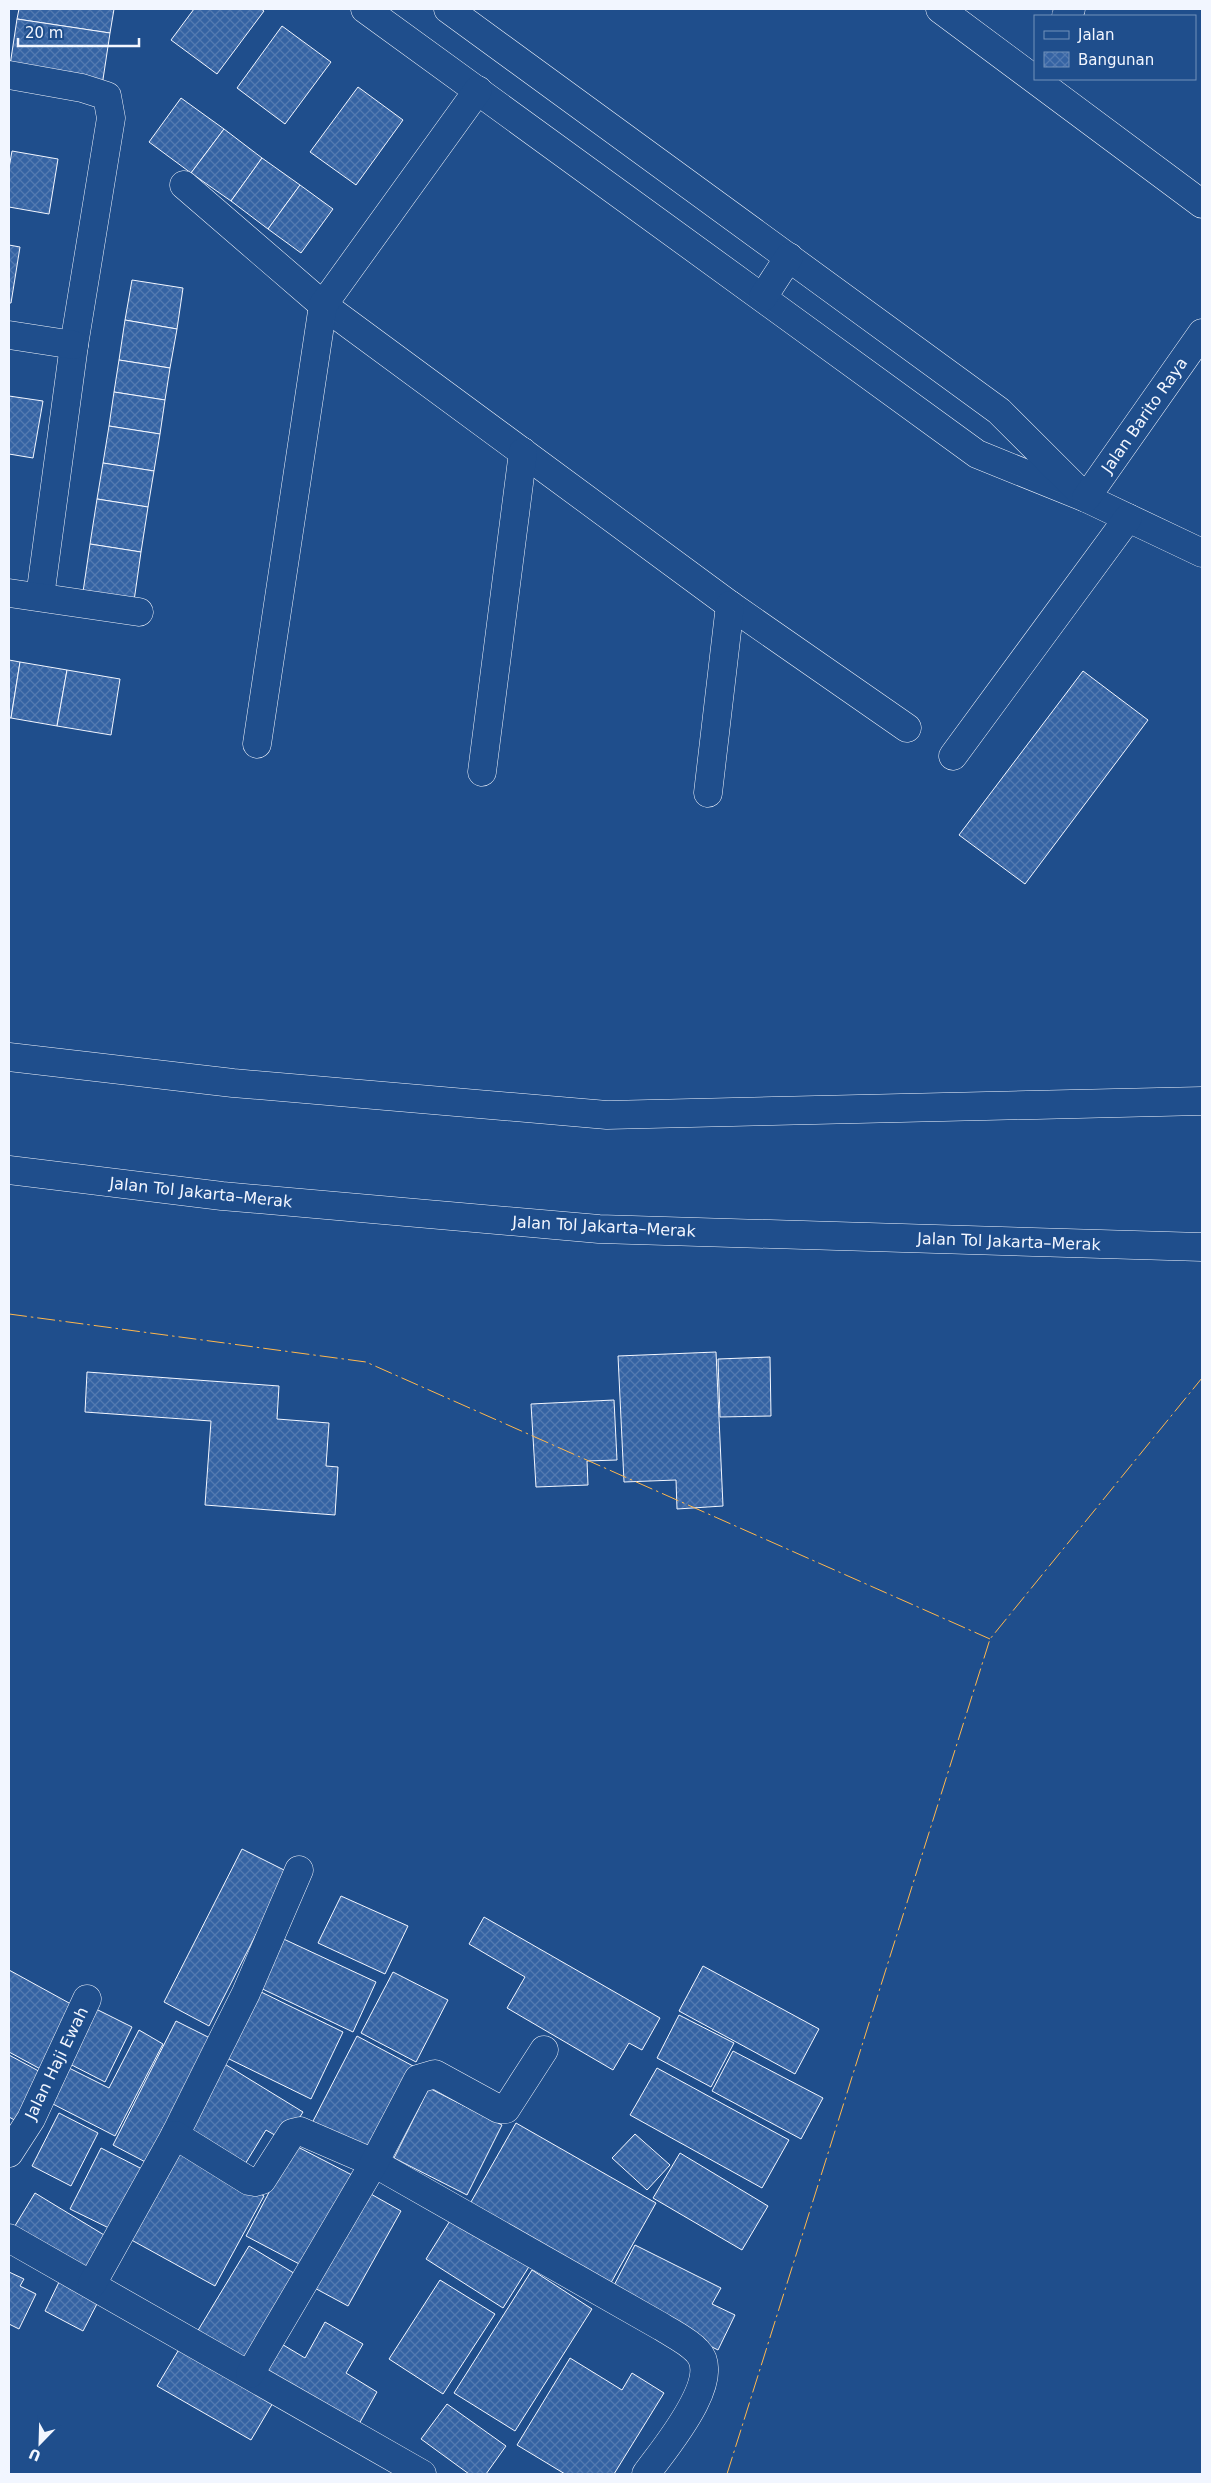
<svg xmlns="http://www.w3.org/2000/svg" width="1211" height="2483" font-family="'DejaVu Sans',sans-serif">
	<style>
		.building { fill: url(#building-cross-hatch); stroke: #f2f6ff }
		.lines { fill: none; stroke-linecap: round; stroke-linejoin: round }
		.minor-casing { stroke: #f2f6ff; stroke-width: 29 }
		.highway-casing { stroke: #f2f6ff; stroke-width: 29 }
		.minor { stroke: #1f4e8c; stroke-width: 28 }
		.highway { stroke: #1f4e8c; stroke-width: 28 }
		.power { stroke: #ffb74d; stroke-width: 1; stroke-dasharray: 18 4 2.5 4; stroke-linecap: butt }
		.labels { text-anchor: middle; stroke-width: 4; stroke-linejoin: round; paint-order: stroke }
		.street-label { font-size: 16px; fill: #f2f6ff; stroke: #1f4e8c }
	</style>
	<defs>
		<pattern id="building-cross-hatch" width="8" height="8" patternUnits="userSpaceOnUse" patternTransform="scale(1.25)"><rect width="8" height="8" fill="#3563a3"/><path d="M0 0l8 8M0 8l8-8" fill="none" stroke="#537ab1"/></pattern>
	</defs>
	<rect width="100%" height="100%" fill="#1f4e8c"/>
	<g class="building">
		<polygon points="19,9 114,9 110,33 17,19"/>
		<polygon points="194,9 261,9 264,11 217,74 171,40"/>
		<polygon points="17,19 110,33 102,86 9,72"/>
		<polygon points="282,26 331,62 285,124 237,88"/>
		<polygon points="358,87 403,120 356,185 310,152"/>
		<polygon points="181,98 224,129 191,173 149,142"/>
		<polygon points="224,129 262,158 231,201 191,173"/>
		<polygon points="12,151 58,159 49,214 9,207 9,168"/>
		<polygon points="262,158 300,185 268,229 231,201"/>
		<polygon points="300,185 333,209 301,253 268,229"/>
		<polygon points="9,245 20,247 11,303 9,303"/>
		<polygon points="132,280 183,288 177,329 125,320"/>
		<polygon points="125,320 177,329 170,368 119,360"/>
		<polygon points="119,360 170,368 165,400 114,392"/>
		<polygon points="114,392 165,400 160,434 109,426"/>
		<polygon points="9,396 43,401 33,458 9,454"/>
		<polygon points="109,426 160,434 154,471 103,463"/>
		<polygon points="103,463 154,471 148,507 97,499"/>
		<polygon points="97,499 148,507 141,552 90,544"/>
		<polygon points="90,544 141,552 134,601 83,592"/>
		<polygon points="9,660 20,662 11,718 9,718"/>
		<polygon points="20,662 67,670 57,726 11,718"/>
		<polygon points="67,670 120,679 111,735 57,726"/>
		<polygon points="1083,671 1148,720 1025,884 959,835"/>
		<polygon points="716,1352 723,1506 677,1509 676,1480 624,1482 618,1356"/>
		<polygon points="770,1357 771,1416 720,1417 718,1359"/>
		<polygon points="87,1372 279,1386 277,1419 329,1423 326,1466 338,1467 335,1515 205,1505 211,1421 85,1412"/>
		<polygon points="614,1400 617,1460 587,1461 588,1485 536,1487 531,1404"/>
		<polygon points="242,1849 288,1872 209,2026 164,2002"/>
		<polygon points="341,1896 408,1926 385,1974 318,1943"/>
		<polygon points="484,1917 660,2018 642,2050 629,2043 613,2070 507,2008 525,1977 469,1944"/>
		<polygon points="275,1935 376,1982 353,2032 252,1984"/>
		<polygon points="703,1966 819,2029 795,2074 679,2011"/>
		<polygon points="9,1970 80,2009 46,2072 9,2052"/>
		<polygon points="393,1972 448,2000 416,2062 361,2033"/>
		<polygon points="255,1989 343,2032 311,2099 223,2056"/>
		<polygon points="90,2006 132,2027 105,2082 62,2060"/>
		<polygon points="679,2015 734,2043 711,2087 657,2058"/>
		<polygon points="176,2021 216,2041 153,2166 113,2145"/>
		<polygon points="139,2030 163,2044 115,2136 49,2102 67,2067 109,2088"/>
		<polygon points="357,2036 413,2066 367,2156 310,2127"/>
		<polygon points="733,2051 823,2098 801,2139 712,2091"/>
		<polygon points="9,2055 46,2075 20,2123 9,2117"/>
		<polygon points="223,2063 303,2112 285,2141 266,2130 242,2169 181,2131"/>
		<polygon points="657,2068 789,2140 762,2188 630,2115"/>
		<polygon points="429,2088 502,2125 467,2195 394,2158"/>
		<polygon points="59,2113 98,2133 71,2186 32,2166"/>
		<polygon points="516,2123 656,2203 608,2288 467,2209"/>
		<polygon points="635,2134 670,2165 647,2190 612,2158"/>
		<polygon points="294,2145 352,2175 303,2266 246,2236"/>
		<polygon points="176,2147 264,2196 215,2286 126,2237"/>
		<polygon points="101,2148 146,2171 115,2231 70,2209"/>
		<polygon points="680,2153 768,2206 742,2250 653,2198"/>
		<polygon points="362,2189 401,2211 348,2306 309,2285"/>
		<polygon points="35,2193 114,2241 92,2277 13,2229"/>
		<polygon points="453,2216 530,2265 503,2308 426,2259"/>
		<polygon points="635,2245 721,2288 712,2304 735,2315 718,2350 609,2295"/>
		<polygon points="249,2246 302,2278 248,2369 194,2337"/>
		<polygon points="532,2270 592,2309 515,2431 454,2393"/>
		<polygon points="9,2272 24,2279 20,2286 36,2294 19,2329 9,2324"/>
		<polygon points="61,2278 100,2298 83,2331 45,2311"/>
		<polygon points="440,2280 495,2314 443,2394 389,2359"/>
		<polygon points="325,2322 363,2344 346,2373 377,2392 354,2433 255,2375 275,2340 305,2358"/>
		<polygon points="181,2346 274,2401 251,2440 157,2386"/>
		<polygon points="570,2358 622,2390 632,2373 664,2393 614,2474 565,2474 517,2445"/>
		<polygon points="447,2404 506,2446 486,2474 469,2474 421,2439"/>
	</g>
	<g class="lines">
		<defs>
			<g id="minor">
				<polyline points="365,9 977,454 1086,498 1202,553"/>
				<polyline points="448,9 999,411 1078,490"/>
				<polyline points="940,9 1202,204"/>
				<polyline points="1066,16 1071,9"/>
				<polyline points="9,75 82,88 107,96 111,118 74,345 40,597"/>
				<polyline points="184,185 323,305 730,605 907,728"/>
				<polyline points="763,297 789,257"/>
				<polyline points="9,335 74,345"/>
				<polyline points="1086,498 1202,333"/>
				<polyline points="9,593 139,612"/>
				<polyline points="257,744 323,305 478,90"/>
				<polyline points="953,756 1128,518"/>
				<polyline points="482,772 523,452"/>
				<polyline points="708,793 730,605"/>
				<polyline points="175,2135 246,1993 299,1870"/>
				<polyline points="9,2153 31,2119 87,1999"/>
				<polyline points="9,2238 422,2474"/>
				<path d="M92,2284l83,-149 74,46 6,1 7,-2 30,-47 8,-2 74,32 288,164c11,7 26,14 35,24 28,28 -34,99 -51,123"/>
				<polyline points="250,2374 374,2163 418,2079 435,2074 499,2109 506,2109 544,2050"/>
			</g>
			<g id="highway">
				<polyline points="9,1057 233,1083 607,1115 1202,1101"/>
				<polyline points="9,1170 222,1196 599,1229 1202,1247"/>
			</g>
		</defs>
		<use href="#minor" class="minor-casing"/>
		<use href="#highway" class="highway-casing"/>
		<use href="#minor" class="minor"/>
		<use href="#highway" class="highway"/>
		<g class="power">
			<polyline points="9,1314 366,1362 990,1639"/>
			<polyline points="727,2474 990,1639 1202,1378"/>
		</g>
	</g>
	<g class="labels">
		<g class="street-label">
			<text transform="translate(1144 415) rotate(-55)" y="6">Jalan Barito Raya</text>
			<text transform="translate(201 1192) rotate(6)" y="6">Jalan Tol Jakarta–Merak</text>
			<text transform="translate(604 1226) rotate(3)" y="6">Jalan Tol Jakarta–Merak</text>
			<text transform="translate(1009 1241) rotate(2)" y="6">Jalan Tol Jakarta–Merak</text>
			<text transform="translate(56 2063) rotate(-64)" y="6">Jalan Haji Ewah</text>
		</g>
	</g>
	<rect width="1211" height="2483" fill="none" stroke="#f2f6ff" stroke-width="20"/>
	<rect x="1034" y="15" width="162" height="65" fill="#1f4e8c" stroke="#7391ba"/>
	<rect x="1044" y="31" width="25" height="8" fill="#1f4e8c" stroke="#7391ba"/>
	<text x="1078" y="40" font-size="15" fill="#f2f6ff">Jalan</text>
	<rect x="1044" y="52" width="25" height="15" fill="url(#building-cross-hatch)" stroke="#7391ba"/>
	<text x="1078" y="65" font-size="15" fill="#f2f6ff">Bangunan</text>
	<g transform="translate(40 2443) rotate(203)" stroke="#1f4e8c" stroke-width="4" paint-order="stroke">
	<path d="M0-4L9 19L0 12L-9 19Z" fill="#f2f6ff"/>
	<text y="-8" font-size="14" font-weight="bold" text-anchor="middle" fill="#f2f6ff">U</text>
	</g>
	<path d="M18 38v8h121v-8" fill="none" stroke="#f2f6ff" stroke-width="2.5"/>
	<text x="25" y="38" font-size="15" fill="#f2f6ff" stroke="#1f4e8c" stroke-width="4" paint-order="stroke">20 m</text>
</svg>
